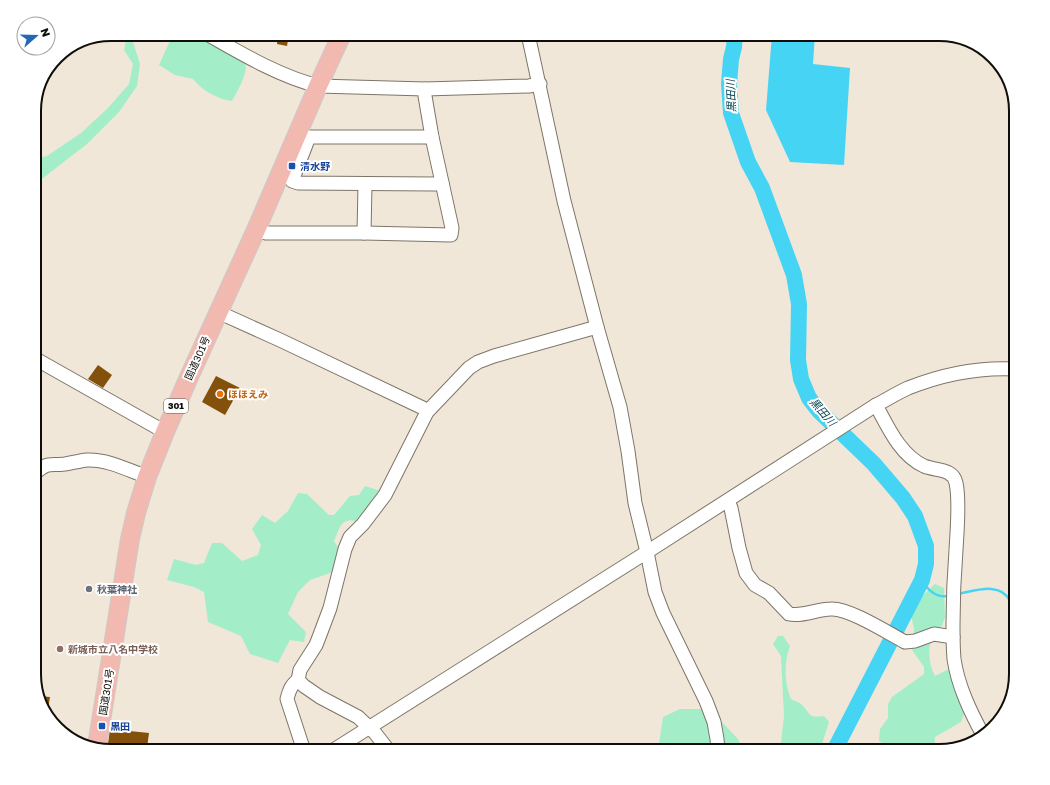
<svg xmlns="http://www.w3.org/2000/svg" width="1050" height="785" font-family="'Golos Text','Noto Sans JP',sans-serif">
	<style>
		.green { fill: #a3eec9 }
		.water { fill: #46d4f5 }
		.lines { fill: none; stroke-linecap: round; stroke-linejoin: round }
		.stream { stroke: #46d4f5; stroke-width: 2.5 }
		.river { stroke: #46d4f5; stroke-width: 16 }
		.building { fill: #83510b }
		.minor-casing { stroke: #7d7568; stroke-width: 15 }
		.highway-casing { stroke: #cbcac9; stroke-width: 20 }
		.minor { stroke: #fff; stroke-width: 13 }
		.highway { stroke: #f2b9b1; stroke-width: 18 }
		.transit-dot { fill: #1a4fb4; stroke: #fff; stroke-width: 1.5 }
		.food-dot { fill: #e8710a; stroke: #fff; stroke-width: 1.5 }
		.worship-dot { fill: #6b7280; stroke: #fff; stroke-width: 1.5 }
		.education-dot { fill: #8d6e63; stroke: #fff; stroke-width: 1.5 }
		.labels { text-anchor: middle; stroke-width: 4; stroke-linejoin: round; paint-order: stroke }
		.shield { fill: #fff; stroke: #585653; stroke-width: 1 }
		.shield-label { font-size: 9px; font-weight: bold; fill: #110e09 }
		.transit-label { font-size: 10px; font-weight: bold; fill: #164399; stroke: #fff; text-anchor: start }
		.street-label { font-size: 10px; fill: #110e09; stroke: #fff }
		.food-label { font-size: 10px; font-weight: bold; fill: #c56008; stroke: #fff; text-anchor: start }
		.worship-label { font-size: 10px; font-weight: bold; fill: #5b616d; stroke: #fff; text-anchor: start }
		.education-label { font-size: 10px; font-weight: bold; fill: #785e54; stroke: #fff; text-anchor: start }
		.water-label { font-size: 11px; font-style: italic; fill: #054553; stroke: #fff }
		.rim { fill: none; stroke: #110e09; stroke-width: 2 }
	</style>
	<rect width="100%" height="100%" fill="#f0e7d8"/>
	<g class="green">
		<path d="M173,34h24l48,29c4,9 -8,29 -13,38 -15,-2 -29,-10 -39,-22l-18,-4 -16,-10z"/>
		<polygon points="126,40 133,42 140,64 137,86 119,112 87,144 34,185 34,159 47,156 81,133 108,108 129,84 133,64 124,50"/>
		<path d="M365,486l16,5 -11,17 -14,13c-16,-3 -16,7 -22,20l6,9 -7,22 -23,8 -12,12 -10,22 18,18 -2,10 -14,-2 -12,23 -28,-9 -9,-18 -33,-14 -4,-30 -10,-5 -27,-7 7,-21 22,6 8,-2 8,-20h10l20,18 16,-6 3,-10 -9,-16 10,-14 13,8 13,-12 10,-18 9,1 22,21h5l16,-19 9,-1z"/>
		<path d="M935,584l9,4 1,29 -3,9 -8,4c-6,16 -7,31 1,46l18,-9 12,44 -4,11 -26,15 -1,14h-23l-4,-3 -18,-1 -10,-6 1,-12 8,-11v-14l4,-7 32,-23v-7l-12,-17 2,-22 -3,-12 7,-16z"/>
		<path d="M778,636h5l7,10c-6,16 -6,37 1,53 3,2 9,3 11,6 10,10 5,13 22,11l5,6 -7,22 -5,7h-37l4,-35 -3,-60 -8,-12z"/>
		<polygon points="680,709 704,709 720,720 738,739 743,751 658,751 663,717"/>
	</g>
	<polygon class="water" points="772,34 815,34 813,64 850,68 844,165 790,162 766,110"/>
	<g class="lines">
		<g class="stream">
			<path d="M922,580c6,11 14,18 27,16"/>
			<path d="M958,594c16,-3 43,-13 52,7 2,7 1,13 6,18"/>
			<polyline points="835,750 837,751"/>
		</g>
		<polyline class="river" points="735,34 734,47 731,59 729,84 731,113 748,162 762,188 794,275 799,304 798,360 801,379 809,398 819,411 874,464 903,498 915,516 926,546 926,564 922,580 834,751"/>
	</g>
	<g class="building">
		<polygon points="278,34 289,34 287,46 277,44"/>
		<polygon points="98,365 112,375 103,388 88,379"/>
		<polygon points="216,376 240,388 225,415 202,402"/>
		<polygon points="39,696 50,697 47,715 42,708"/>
		<polygon points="110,729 149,733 147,748 108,744"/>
	</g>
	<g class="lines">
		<defs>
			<g id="minor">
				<path d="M207,34c35,20 72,42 111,52l107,3 104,-3 11,-2"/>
				<polyline points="528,34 564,201 597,327 620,407 628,451 635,503 647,552 655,592 663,613 706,701 714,722 717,739 718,751"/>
				<polyline points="432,137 309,137 292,181 298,183 435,184 442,183"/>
				<polyline points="256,230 266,233 364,233 451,235 452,228 432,137 425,96 425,89"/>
				<polyline points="364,233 365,184"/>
				<polyline points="218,312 280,340 423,408 427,412"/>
				<polyline points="34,358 165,432"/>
				<path d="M876,405c12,22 24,50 48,61 12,5 29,2 32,17 4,17 1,48 0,67 -2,25 -3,50 -3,75 0,11 0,23 1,34 4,27 16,52 29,76"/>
				<path d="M34,474c15,-13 14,-8 31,-10 7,-1 14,-3 22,-4 20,-1 41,10 60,17"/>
				<path d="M728,501l3,7 8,40 7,25 9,12 14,8 20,21c15,3 27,-5 42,-5 18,-1 57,24 74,33l10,-1 19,-7 19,3"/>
				<path d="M298,680c-7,5 -9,11 -11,19l17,52"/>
				<path d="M332,751l315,-199 229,-147c10,-5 21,-12 32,-17 35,-14 71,-21 108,-19"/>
				<polyline points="389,751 375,733 358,717 320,697 304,686 298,680 300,670 316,645 321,632 330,608 345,549 350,537 363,524 385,495 427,412 469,368 478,362 494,356 597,327"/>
			</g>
			<polyline id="highway" points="97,746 130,539 136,513 147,477 165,432 189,377 256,230 318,86 342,34"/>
		</defs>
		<use href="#minor" class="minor-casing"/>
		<use href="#highway" class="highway-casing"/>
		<use href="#minor" class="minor"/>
		<use href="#highway" class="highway"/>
	</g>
	<g class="transit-dot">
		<rect x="288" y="162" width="8" height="8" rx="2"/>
		<rect x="98" y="722" width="8" height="8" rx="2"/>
	</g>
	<circle class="food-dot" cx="220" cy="394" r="4"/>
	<circle class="worship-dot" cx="89" cy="589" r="4"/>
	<circle class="education-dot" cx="60" cy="649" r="4"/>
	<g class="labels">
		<rect class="shield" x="164" y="399" width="24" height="14" rx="3"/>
		<g class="shield-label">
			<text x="176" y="409">301</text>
		</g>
		<g class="transit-label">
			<text x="300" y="170">清水野</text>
			<text x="110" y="730">黒田</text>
		</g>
		<g class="street-label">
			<text transform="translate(197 358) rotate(-66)" y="4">国道301号</text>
			<text transform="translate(106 692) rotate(-81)" y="4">国道301号</text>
		</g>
		<g class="food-label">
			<text x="228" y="398">ほほえみ</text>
		</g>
		<g class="worship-label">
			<text x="97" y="593">秋葉神社</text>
		</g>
		<g class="education-label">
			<text x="68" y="653">新城市立八名中学校</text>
		</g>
		<g class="water-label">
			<text transform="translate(731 96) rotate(-93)" y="4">黒田川</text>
			<text transform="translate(823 412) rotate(49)" y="4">黒田川</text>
		</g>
	</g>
	<path d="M0 0H1050V785H0ZM111 41H939A70 70 0 0 1 1009 111V674A70 70 0 0 1 939 744H111A70 70 0 0 1 41 674V111A70 70 0 0 1 111 41Z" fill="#fff" fill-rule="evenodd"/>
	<path class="rim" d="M111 41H939A70 70 0 0 1 1009 111V674A70 70 0 0 1 939 744H111A70 70 0 0 1 41 674V111A70 70 0 0 1 111 41Z"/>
	<g transform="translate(36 36) rotate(70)"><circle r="19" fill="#ffffff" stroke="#a09f9d"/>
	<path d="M0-3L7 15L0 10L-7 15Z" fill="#2368b8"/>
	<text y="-6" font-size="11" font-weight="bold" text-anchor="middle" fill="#110e09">N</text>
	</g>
</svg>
